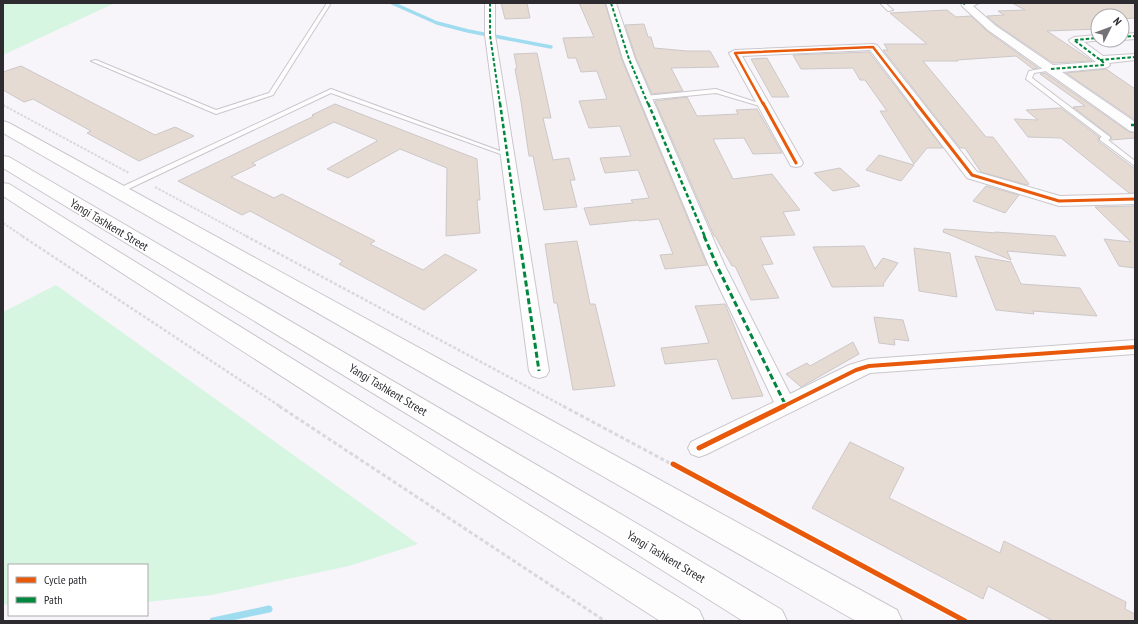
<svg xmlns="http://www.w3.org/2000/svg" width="1138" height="624" font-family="'PT Sans Narrow',sans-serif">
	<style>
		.green { fill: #d7f6e2 }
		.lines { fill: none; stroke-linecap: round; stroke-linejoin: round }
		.stream-far1 { stroke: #9fdcf0; stroke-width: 3.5 }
		.stream { stroke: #9fdcf0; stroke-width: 7 }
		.building { fill: #e6dbd2; stroke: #ccc8c8 }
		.service-casing { stroke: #cac7cc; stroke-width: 2 }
		.minor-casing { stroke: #cac7cc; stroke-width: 2 }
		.secondary-casing { stroke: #cac7cc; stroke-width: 2 }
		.trunk-casing { stroke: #cac7cc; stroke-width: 2 }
		.path-far2 { stroke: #d9d8db; stroke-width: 2; stroke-dasharray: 2.5 1.5; stroke-linecap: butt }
		.path-far1 { stroke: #d9d8db; stroke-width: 2.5; stroke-dasharray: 3 2; stroke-linecap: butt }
		.path { stroke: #d9d8db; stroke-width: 3; stroke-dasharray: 4 2.5; stroke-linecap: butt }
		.service { fill: #fefdfe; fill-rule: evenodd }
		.minor { fill: #fefdfe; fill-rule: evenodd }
		.secondary { fill: #fefdfe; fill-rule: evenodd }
		.trunk { fill: #fefdfe; fill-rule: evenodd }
		.quiet-far2 { stroke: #00873e; stroke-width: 2; stroke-dasharray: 3.5 2; stroke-linecap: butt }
		.quiet-far1 { stroke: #00873e; stroke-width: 2.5; stroke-dasharray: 4.5 2.5; stroke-linecap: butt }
		.quiet { stroke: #00873e; stroke-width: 3; stroke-dasharray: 6 3; stroke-linecap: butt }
		.cycleway-far3-casing { stroke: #fff; stroke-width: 4 }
		.cycleway-far2-casing { stroke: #fff; stroke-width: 5 }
		.cycleway-far1-casing { stroke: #fff; stroke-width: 6 }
		.cycleway-casing { stroke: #fff; stroke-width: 8 }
		.cycleway-far3 { stroke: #e8590c; stroke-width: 2.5 }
		.cycleway-far2 { stroke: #e8590c; stroke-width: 3 }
		.cycleway-far1 { stroke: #e8590c; stroke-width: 4 }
		.cycleway { stroke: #e8590c; stroke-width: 5 }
		.labels { text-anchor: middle; stroke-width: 3.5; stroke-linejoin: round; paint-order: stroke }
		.street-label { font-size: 12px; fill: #2e2b30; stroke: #fff }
	</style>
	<rect width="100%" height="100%" fill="#f7f4fa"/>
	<g class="green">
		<polygon points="3,3 115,3 3,55"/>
		<polygon points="56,285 418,544 349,566 212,595 147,602 147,565 9,565 9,605 3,604 3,312"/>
	</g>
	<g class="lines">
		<polyline class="stream-far1" points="392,3 437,23 468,31 551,47"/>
		<polyline class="stream" points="213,621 269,609"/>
	</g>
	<g class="building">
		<polygon points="501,3 527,3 530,18 505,19"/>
		<polygon points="579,3 605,3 622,60 707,265 665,269 660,255 673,254 659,219 639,221 639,220 590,225 584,208 633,203 631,200 649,198 638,170 605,173 600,158 631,156 620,126 589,128 579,101 607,99 597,71 581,72 576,58 568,58 563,38 594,37"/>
		<polygon points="1012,3 1135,3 1135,18 1122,19 1122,16 1098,16 1098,29 1047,31 1092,61 1053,63 997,25 987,16 1004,15 998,11 1025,10"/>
		<polygon points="947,10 956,17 971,16 987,31 1038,68 1033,69 1016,56 957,60 958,61 923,61 986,137 993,137 1029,184 1027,185 981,172 965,148 960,148 883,50 888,50 884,44 927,44 890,13"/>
		<polygon points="644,24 648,37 651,37 654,48 687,51 710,51 719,67 671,68 683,91 652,94 636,58 625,25"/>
		<polygon points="869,52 943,148 927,148 914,164 880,111 887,111 865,80 860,80 853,68 801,69 793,55"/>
		<polygon points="537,53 551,118 543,118 553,160 569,158 575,180 570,180 577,207 544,210 533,156 529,156 521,101 515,69 517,68 514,54"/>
		<polygon points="767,58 789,97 772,97 751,59"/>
		<polygon points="21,66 155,135 175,127 194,136 139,161 87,133 91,131 33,99 24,102 3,90 3,72"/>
		<polygon points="1106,69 1135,89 1135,120 1066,73"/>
		<polygon points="1045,73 1129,132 1135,133 1135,138 1111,140 1111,136 1073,107 1085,106 1040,74"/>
		<polygon points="687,97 697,116 738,114 736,110 757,109 782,153 753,154 744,138 713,139 733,179 772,174 800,210 783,212 795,235 760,237 773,264 762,265 779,298 751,300 735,266 732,266 715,236 714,236 655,101"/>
		<polygon points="335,104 477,159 480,200 477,200 480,233 446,236 447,168 400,149 348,178 327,169 377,141 376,141 377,140 334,122 252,163 256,165 231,177 274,198 282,194 375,241 370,244 423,270 445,254 477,270 424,310 339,264 343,261 250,211 242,215 178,181 314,116 312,115"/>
		<polygon points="1061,108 1099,137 1098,141 1135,169 1135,193 1129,193 1061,138 1028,137 1014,119 1038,120 1026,110"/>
		<polygon points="879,155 914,165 901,181 866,170"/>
		<polygon points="840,168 860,186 833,191 814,173"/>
		<polygon points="986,186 1019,195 1005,213 973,201"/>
		<polygon points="1135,206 1135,268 1119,266 1104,239 1131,242 1095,207"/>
		<polygon points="944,229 996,233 995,232 1055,236 1066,256 1007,251 1011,260 943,232"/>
		<polygon points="577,241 590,304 595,304 615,386 573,390 557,303 554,303 545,244"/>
		<polygon points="864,246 875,269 883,258 898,263 883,284 884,286 832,287 813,247"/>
		<polygon points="914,248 950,253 957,297 919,291"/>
		<polygon points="975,256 1011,262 1021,284 1080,288 1097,316 1033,311 1034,314 996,310"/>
		<polygon points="725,304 763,396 732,399 717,359 665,364 661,348 709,343 695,306"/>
		<polygon points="874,317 903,320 909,341 894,339 895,345 879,343"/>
		<polygon points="853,342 859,354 801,387 786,374 807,363 810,366"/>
		<polygon points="850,442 904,468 889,498 1000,553 1004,541 1126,602 1125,609 1135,614 1135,621 1053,621 988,586 983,599 812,508"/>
	</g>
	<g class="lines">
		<defs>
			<g id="service">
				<polygon points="327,3 331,3 273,95 216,114 91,61 96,60 216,110 269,93"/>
				<polygon points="880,3 885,3 893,10 888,11"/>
				<polygon points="1051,67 1054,69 1053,70 1034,73 1032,78 1110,137 1110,139 1108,140 1135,161 1135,166 1100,140 1100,138 1102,137 1026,79 1029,71"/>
				<polygon points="331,89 511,155 510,156 506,156 331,93 120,193 114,193 113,191"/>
				<polygon points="716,89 768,106 763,107 716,93 645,100 642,98 645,96"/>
			</g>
			<g id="minor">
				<polygon points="485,3 495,3 495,35 549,371 546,376 539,378 532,376 529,371 485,35"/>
				<polygon points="606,3 616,3 635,59 725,266 790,394 849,365 869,359 1135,340 1135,354 870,373 707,454 699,457 691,454 688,448 691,442 774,402 709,266 623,59"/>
				<polygon points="961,3 979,3 973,6 996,26 1053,65 1096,62 1070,42 1069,40 1074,37 1098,35 1098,40 1102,40 1084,42 1103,56 1135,54 1135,60 1109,63 1110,65 1108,67 1104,68 1062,72 1135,122 1135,132 1130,131 988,30 962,6"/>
				<polygon points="1135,33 1135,39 1122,40 1121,40 1122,34"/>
				<polygon points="873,44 877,45 977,172 1060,196 1135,194 1135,204 1059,206 967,178 870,50 742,56 803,163 801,166 796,167 791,166 729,53 735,50"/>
			</g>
			<polygon id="secondary" points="3,121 9,123 897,610 902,621 856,621 3,133"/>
			<g id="trunk">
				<polygon points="3,156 9,157 636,523 782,610 787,621 743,621 616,541 3,168"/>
				<polygon points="3,183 9,184 699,610 704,621 660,621 3,196"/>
			</g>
		</defs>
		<use href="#service" class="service-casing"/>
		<use href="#minor" class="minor-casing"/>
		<use href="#secondary" class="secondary-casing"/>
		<use href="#trunk" class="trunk-casing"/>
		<g class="path-far2">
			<polyline points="3,105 129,173"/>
			<polyline points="155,187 248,237"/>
			<polyline points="3,223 24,237"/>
		</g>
		<g class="path-far1">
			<polyline points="22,236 281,407"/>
			<polyline points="246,236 565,407"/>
		</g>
		<g class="path">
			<polyline points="279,406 605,621"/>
			<polyline points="563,406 965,621"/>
		</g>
		<use href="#service" class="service"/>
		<use href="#minor" class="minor"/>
		<use href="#secondary" class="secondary"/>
		<use href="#trunk" class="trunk"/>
		<g class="quiet-far2">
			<polyline points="490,3 490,35 500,104"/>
			<polyline points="611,3 629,59 648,104"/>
			<polyline points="963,3 965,4"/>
			<polyline points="1122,37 1135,36"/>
			<polyline points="1100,60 1135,57"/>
			<polyline points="1051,69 1104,65 1103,62 1074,40 1098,38"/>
		</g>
		<g class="quiet-far1">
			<polyline points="500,103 519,237"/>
			<polyline points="648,103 705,237"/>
			<polyline points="1131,125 1135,125"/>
		</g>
		<g class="quiet">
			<polyline points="519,236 539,371"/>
			<polyline points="704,236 717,266 786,406"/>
		</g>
		<defs>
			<polyline id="cycleway-far3" points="763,104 735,53 873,47 917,104"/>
			<g id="cycleway-far2">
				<polyline points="763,103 796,163"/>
				<polyline points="916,103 972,175 1059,201 1135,199"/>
			</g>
			<polyline id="cycleway-far1" points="782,407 856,370 869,366 1135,347"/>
			<g id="cycleway">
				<polyline points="699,448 784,406"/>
				<polyline points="673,464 965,621"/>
			</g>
		</defs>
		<use href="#cycleway-far3" class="cycleway-far3-casing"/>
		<use href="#cycleway-far2" class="cycleway-far2-casing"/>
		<use href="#cycleway-far1" class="cycleway-far1-casing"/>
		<use href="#cycleway" class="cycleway-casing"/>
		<use href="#cycleway-far3" class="cycleway-far3"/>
		<use href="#cycleway-far2" class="cycleway-far2"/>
		<use href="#cycleway-far1" class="cycleway-far1"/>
		<use href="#cycleway" class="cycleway"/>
	</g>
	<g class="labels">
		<g class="street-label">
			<text transform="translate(109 225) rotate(31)" y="4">Yangi Tashkent Street</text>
			<text transform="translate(388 390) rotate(31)" y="4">Yangi Tashkent Street</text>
			<text transform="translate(666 557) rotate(31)" y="4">Yangi Tashkent Street</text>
		</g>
	</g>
	<rect width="1138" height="624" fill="none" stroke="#2e2b30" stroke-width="8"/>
	<rect x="8" y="564" width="140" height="52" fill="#ffffff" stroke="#abaaac"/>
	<rect x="16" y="577" width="20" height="6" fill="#e8590c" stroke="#abaaac"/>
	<text x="44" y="584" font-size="12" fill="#2e2b30">Cycle path</text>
	<rect x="16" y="597" width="20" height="6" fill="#00873e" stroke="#abaaac"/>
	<text x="44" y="604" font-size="12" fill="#2e2b30">Path</text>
	<g transform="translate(1110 28) rotate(48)"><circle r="19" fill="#ffffff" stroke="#abaaac"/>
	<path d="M0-3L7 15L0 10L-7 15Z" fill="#747177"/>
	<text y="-6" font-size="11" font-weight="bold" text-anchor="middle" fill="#2e2b30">N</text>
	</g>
</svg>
